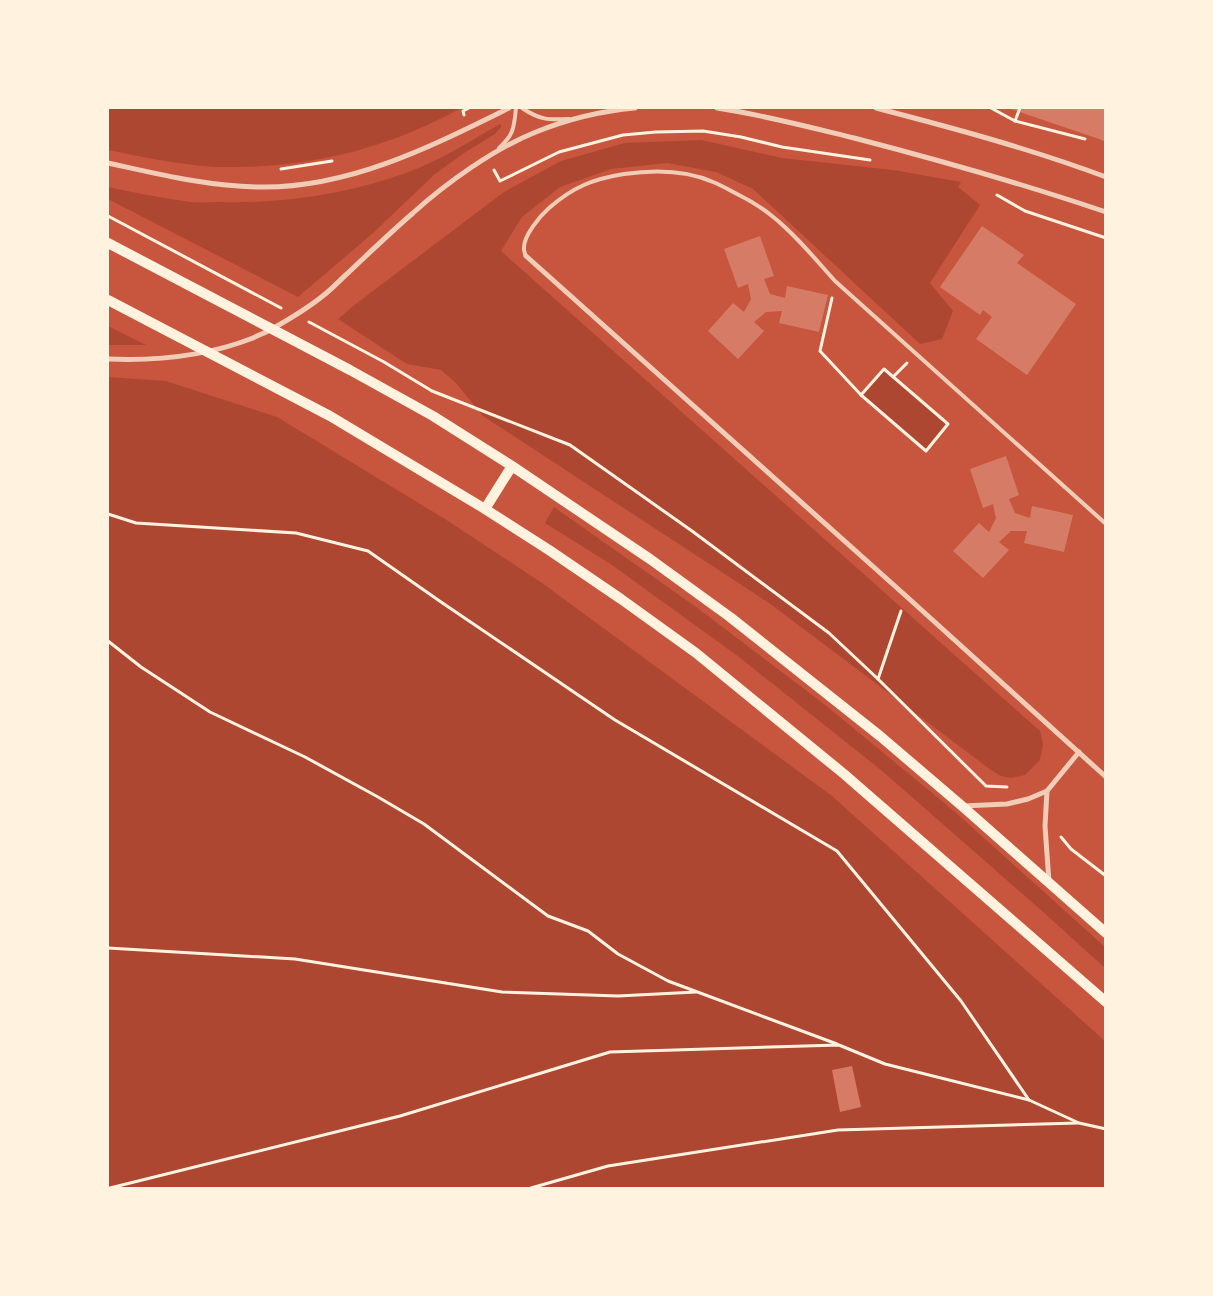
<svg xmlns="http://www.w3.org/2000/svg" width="1213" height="1296" font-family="'DejaVu Sans',sans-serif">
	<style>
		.green { fill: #ae4732 }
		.building { fill: #d67c66 }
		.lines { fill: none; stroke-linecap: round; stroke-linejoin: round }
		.path { stroke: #fff3e0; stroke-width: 3 }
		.service { stroke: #f1ccb7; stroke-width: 4 }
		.minor { stroke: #f1ccb7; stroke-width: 5 }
		.secondary { stroke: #fff3e0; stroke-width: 10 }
	</style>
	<rect width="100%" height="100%" fill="#c8553d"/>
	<g class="green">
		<path d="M108,108h353c-68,38 -144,58 -222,59 -9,0 -18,0 -26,0 -36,-3 -71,-10 -105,-17z"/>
		<path d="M500,124h1v3l-6,7 -31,19 -29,21 -63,60 -74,63 -190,-98v-12c27,6 54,11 82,15 10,1 20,0 30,0 63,2 127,-8 186,-29 33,-12 63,-31 94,-49z"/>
		<polygon points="701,140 782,158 893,170 961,182 958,187 980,205 930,283 953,311 942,339 920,344 753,189 716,172 667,163 611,169 560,187 522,217 501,251 1040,731 1043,744 1040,760 1025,775 1011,778 1001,776 991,770 769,603 483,416 456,383 441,370 407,364 338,319 357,303 504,192 561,161 625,143"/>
		<polygon points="108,326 146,345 108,345"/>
		<polygon points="884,369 948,424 926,451 861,395"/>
		<polygon points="108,377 166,381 277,417 445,519 542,583 832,796 1105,1041 1105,1188 108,1188"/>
		<polygon points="554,507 696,607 824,704 954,811 1105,947 1105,968 1042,911 881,770 739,657 612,565 545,523"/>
	</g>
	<g class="building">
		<polygon points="1008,108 1106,108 1106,142 1099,139"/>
		<polygon points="982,226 1024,255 1017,263 1076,304 1027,375 976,339 992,317 983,310 980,315 940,287"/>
		<polygon points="760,236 774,276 764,279 770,294 785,298 787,286 828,295 819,332 779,323 782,311 766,312 754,322 764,331 738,359 708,331 733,303 744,312 751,299 748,284 738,288 724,249"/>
		<polygon points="1006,456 1019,495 1009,499 1015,513 1030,518 1032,506 1073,515 1064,552 1024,543 1027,531 1011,531 999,542 1009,550 983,578 953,551 979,523 989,532 996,518 993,504 983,508 970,469"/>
		<polygon points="852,1066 861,1107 840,1112 832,1070"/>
	</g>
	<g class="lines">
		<g class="path">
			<polyline points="991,108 1015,121 1085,139"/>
			<polyline points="464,115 463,111 469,108"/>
			<polyline points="1015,121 1020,108"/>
			<polyline points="281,169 332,161"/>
			<polyline points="494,170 500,181 559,152 623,135 656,132 703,131 741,137 782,147 870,160"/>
			<polyline points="997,195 1025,211 1106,238"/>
			<polyline points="108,216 281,308"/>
			<polyline points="832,298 820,351 861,395"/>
			<polyline points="309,322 384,362 432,391 570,445 692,531 829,633 878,679 986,786 1007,787"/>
			<polygon points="884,369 948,424 926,451 861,395"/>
			<polyline points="893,377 907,363"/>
			<polyline points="108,514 136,523 296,533 368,551 441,602 615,720 837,851 961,1001 1029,1100"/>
			<polyline points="108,641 141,667 210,712 305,757 378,797 424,824 548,916 588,931 618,954 668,981 837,1044"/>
			<polyline points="878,679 901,611"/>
			<polyline points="1061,837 1071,849 1106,876"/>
			<polyline points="108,948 295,959 502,992 618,996 696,992"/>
			<polyline points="110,1188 400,1116 610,1052 839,1045 885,1064 1029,1100 1079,1123 1106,1129"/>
			<polyline points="531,1188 608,1166 838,1130 1078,1123"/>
		</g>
		<g class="service">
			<path d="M522,108c18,12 26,12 47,11"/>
			<path d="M499,148c15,-13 15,-21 17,-40"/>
			<path d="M526,256c-1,-1 -2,-6 -2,-7 -1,-13 16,-33 25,-41 24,-21 44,-29 75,-34 28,-4 62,-4 89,8 8,3 16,8 24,12 12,6 24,13 35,22 24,19 43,43 63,65l271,243"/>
		</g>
		<g class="minor">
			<path d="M717,108c47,7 92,19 137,30 85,22 169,46 252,74"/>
			<path d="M876,108c77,20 155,41 230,69"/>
			<path d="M108,163c50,11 102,24 153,24 89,1 171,-41 248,-79"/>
			<polyline points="526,256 906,596 1106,777"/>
			<path d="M108,359c48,2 99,-3 145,-21 5,-3 12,-5 17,-8 18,-10 38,-22 54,-35 9,-7 17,-16 25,-23 21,-20 42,-40 64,-59 33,-30 82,-65 123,-81 32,-13 65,-21 99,-24"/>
			<polyline points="1047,791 1045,826 1049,882"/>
			<polyline points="963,806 1007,804 1028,799 1047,791 1079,752"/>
		</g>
		<g class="secondary">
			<polyline points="108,243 350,370 433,416 512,466 650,559 730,617 880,736 962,806 1106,933"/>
			<polyline points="108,300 330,416 485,509 549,550 621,599 696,653 844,774 1106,1002"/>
			<polyline points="485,509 512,466"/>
		</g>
	</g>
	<rect width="1213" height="1296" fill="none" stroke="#fff3e0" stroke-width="218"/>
</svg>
